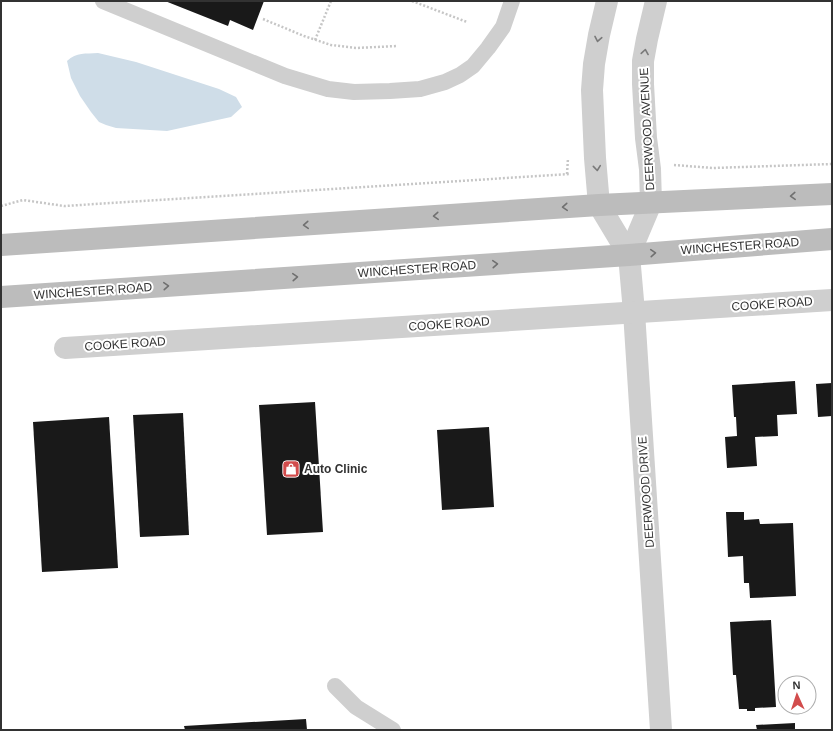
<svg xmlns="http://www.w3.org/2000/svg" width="833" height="731" font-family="Arial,sans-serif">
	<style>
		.water { fill: #cfdde8 }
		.building { fill: #191919 }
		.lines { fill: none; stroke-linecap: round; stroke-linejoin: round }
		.path { stroke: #c6c6c6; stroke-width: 2.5; stroke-dasharray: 2 2; stroke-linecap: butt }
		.lane { stroke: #cfcfcf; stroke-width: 16 }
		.street { stroke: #cfcfcf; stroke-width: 22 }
		.secondary { stroke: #bcbcbc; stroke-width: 22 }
		.oneway { stroke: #797979 }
		.oneway2 { stroke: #707070 }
		.labels { text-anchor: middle; stroke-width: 4; stroke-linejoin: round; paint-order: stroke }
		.street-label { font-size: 12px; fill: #323232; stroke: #fff }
		.poi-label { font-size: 12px; font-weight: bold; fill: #323232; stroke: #fff; text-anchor: start }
	</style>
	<rect width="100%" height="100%" fill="#fff"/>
	<path class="water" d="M98,53l38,9 83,27 17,8 6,10 -11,10 -64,14 -51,-3 -10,-3 -7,-3 -8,-10 -11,-16 -9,-18 -4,-17c10,-9 18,-7 31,-8z"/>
	<g class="building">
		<polygon points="165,1 264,1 253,30 230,20 228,26"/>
		<polygon points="795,381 797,414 777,415 778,436 755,437 757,466 727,468 725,437 737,436 736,417 734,417 732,385"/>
		<polygon points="832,383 832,416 818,417 816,384"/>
		<polygon points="315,402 323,532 267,535 259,405"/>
		<polygon points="183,413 189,535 140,537 133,415"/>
		<polygon points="109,417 118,568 42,572 33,422"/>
		<polygon points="489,427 494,507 442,510 437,430"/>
		<polygon points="726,512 744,512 744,520 759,519 760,524 793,523 796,596 750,598 749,583 744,583 743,556 728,557"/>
		<polygon points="771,620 776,707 755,708 755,711 747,711 747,709 739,709 736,675 733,675 730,622"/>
		<polygon points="306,719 307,730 185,730 184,726"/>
		<polygon points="795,723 795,730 757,730 756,725"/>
	</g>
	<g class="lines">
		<g class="path">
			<polyline points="412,1 467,22"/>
			<polyline points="263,19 304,36 331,45 356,48 397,46"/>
			<polyline points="315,40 331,1"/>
			<polyline points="674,165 713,168 832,164"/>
			<polyline points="567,174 568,158"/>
			<polyline points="1,206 23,200 64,206 570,174"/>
		</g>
		<g class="lane">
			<polyline points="103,1 285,76 328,89 354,92 390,91 420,89 445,82 460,75 473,66 488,48 503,27 512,1"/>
			<polyline points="335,686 356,707 393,730"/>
		</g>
		<g class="street">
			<polyline points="607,1 599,35 594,64 592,90 595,158 599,205 629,255 634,312 661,730"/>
			<polyline points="629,255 651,203 650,169 646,138 643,84 643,61 647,39 656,1"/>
			<polyline points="65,348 832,300"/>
		</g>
		<g class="secondary">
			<polyline points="1,245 599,205 832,194"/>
			<polyline points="1,297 629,255 832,239"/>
		</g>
	</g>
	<defs><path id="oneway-chevron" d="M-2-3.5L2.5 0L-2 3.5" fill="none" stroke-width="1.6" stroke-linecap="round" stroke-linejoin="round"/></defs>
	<g class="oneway">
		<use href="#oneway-chevron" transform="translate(598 39) rotate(101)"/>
		<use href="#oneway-chevron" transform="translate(645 52) rotate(-81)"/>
		<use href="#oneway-chevron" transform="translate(597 168) rotate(84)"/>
	</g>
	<g class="oneway2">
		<use href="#oneway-chevron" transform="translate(793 196) rotate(177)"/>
		<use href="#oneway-chevron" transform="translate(565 207) rotate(176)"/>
		<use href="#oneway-chevron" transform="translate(436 216) rotate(176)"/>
		<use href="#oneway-chevron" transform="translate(306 225) rotate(176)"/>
		<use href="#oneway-chevron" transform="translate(653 253) rotate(-4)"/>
		<use href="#oneway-chevron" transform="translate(495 264) rotate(-4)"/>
		<use href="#oneway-chevron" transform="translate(295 277) rotate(-4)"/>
		<use href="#oneway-chevron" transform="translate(166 286) rotate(-4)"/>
	</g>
	<defs>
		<symbol id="shop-square" viewBox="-11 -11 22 22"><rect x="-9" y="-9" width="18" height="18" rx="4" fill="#d24c4c" stroke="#fff"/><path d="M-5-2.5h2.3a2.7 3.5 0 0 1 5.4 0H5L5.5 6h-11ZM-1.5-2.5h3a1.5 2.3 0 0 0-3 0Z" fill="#fff"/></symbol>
	</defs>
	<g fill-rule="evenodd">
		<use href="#shop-square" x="281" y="459" width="20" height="20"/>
	</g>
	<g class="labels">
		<g class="street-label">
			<text transform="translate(647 129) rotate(-93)" y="4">DEERWOOD AVENUE</text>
			<text transform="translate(740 246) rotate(-4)" y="4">WINCHESTER ROAD</text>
			<text transform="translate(417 269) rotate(-4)" y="4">WINCHESTER ROAD</text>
			<text transform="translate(93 291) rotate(-4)" y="4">WINCHESTER ROAD</text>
			<text transform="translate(772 304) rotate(-4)" y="4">COOKE ROAD</text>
			<text transform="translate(449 324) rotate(-4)" y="4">COOKE ROAD</text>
			<text transform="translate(125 344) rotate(-4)" y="4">COOKE ROAD</text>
			<text transform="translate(646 492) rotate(-94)" y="4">DEERWOOD DRIVE</text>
		</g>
		<g class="poi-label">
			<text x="304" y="473">Auto Clinic</text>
		</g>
	</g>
	<rect width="833" height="731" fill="none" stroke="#323232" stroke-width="4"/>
	<g transform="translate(797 695) rotate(357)"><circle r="19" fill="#ffffff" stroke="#adadad"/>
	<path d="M0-3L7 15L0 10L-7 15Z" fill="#d24c4c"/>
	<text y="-6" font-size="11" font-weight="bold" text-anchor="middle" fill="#323232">N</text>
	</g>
</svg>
